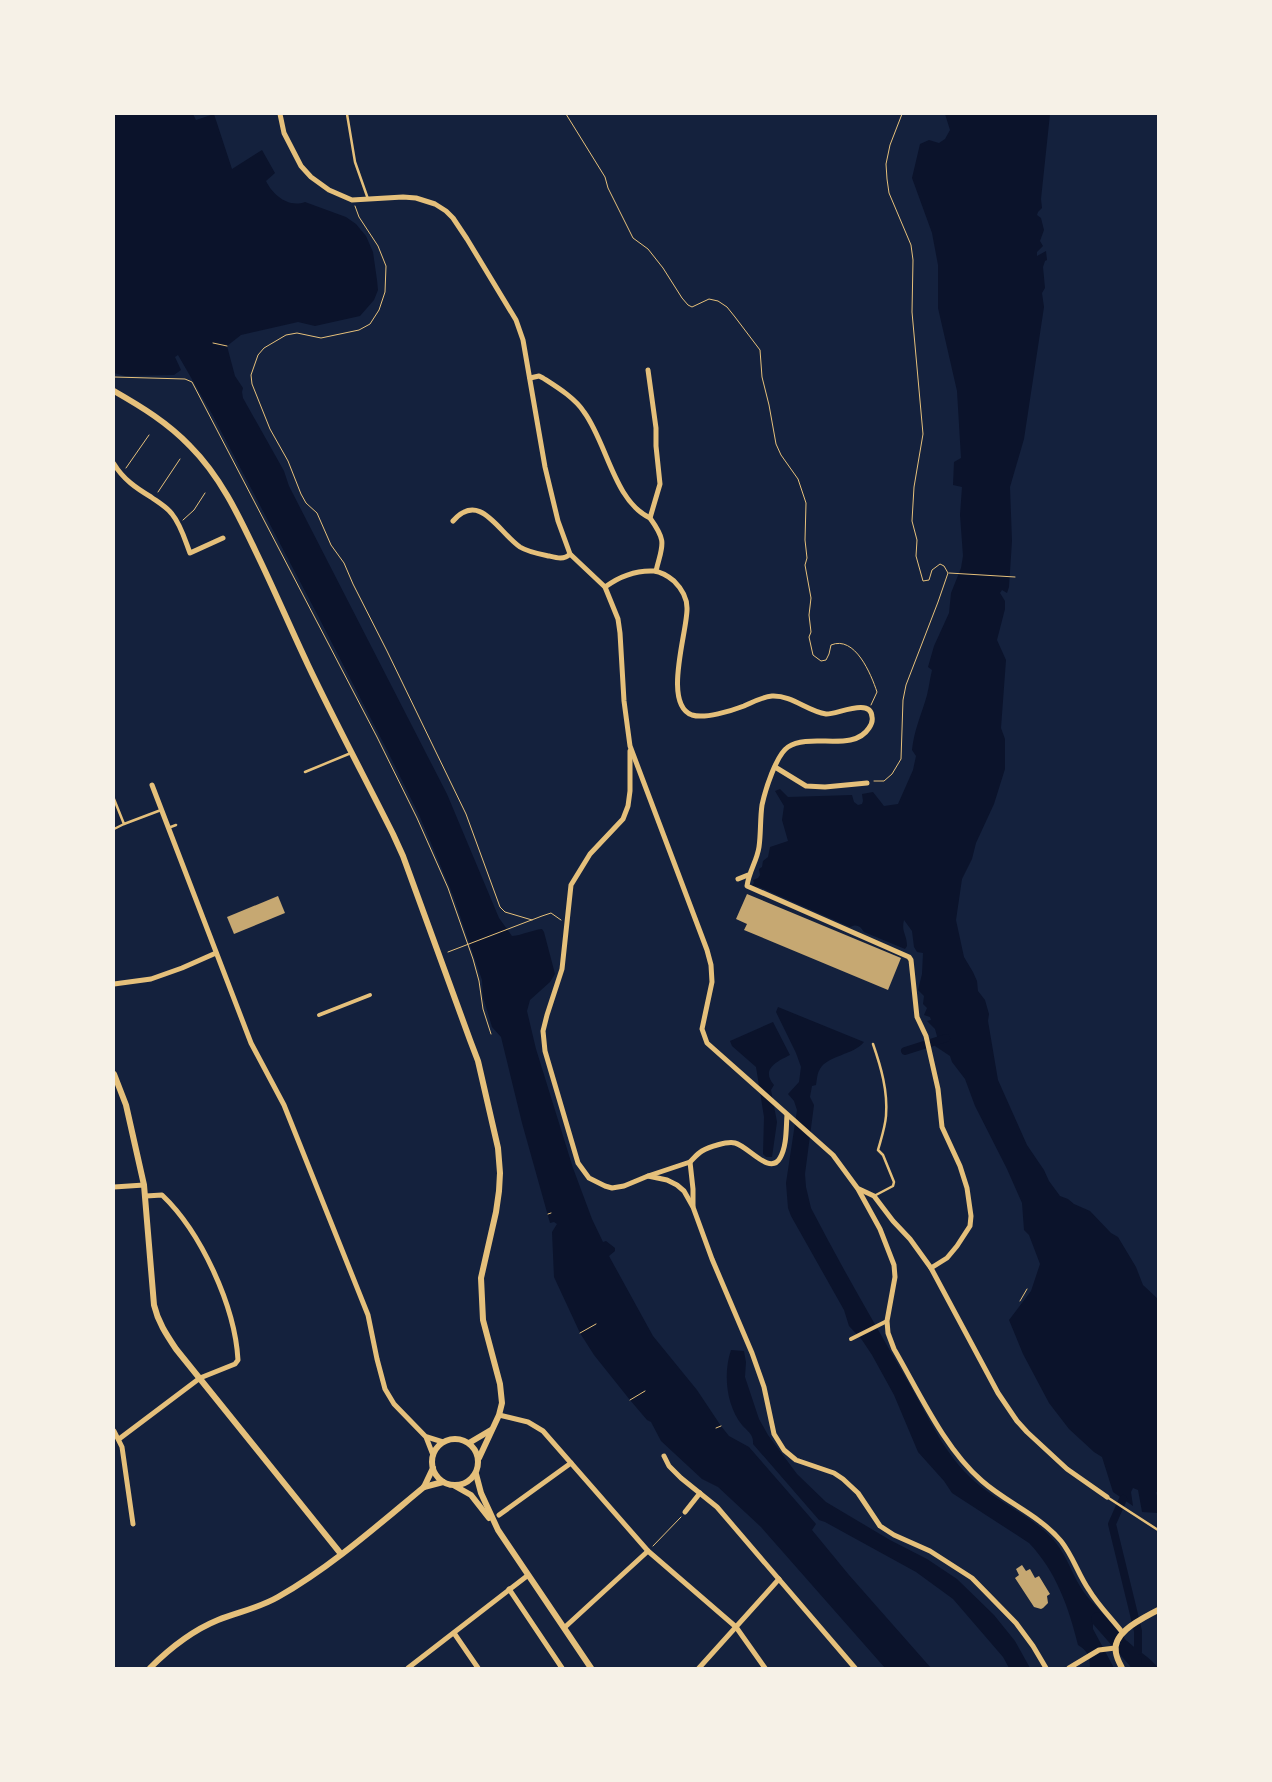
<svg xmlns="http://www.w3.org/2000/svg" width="1272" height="1782" font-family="'Asap Condensed',sans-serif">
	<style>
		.water { fill: #0b132b }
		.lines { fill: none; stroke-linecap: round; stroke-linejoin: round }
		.canal { stroke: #0b132b; stroke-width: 8 }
		.river { stroke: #0b132b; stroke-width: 14 }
		.building { fill: #c6a872 }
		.path { stroke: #e5c07b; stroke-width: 1 }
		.service { stroke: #e5c07b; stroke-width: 2.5 }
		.pedestrian { stroke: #e5c07b; stroke-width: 4 }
		.minor { stroke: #e5c07b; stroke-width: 5 }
		.tertiary { stroke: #e5c07b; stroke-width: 6 }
	</style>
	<rect width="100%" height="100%" fill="#14213d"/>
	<g class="water">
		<path d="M114,114h79l3,6 18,-6 18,55 30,-19 13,23 -9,8c7,14 22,27 39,21l41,15 10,7 10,12 7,16 4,28 1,10 -4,10 -14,16 -45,10 -17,-4 -57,13 -14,11 8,30 8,12 -1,4 1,6 41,73 5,15 158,308 52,124 13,18c11,-1 20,-6 30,-7l2,3 11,42 -5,8 -20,18 -3,11 9,38 37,119 19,51 11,23 3,-1 9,7v3l-6,5 44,80 44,54 24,36 8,10 20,11 67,77 -4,6 37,45 82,93h-46l-124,-141 -43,-40 -16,-8 -41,-38 -10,-19 -4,-2 -17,-20 -36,-45 -14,-22 -26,-56 -2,-45 5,-8 -3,-2 -4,1 -28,-100 -21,-86 -9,-10 -9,-30 -1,-17 -29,-85 -33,-78 -33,-67 -69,-134 -106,-202 -34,-59 -3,2 6,13 -7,5 -49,1 -11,-3z"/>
		<path d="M945,114h105l-9,85 1,9 -4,4 -1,3 4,3 3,12 -4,11 3,5 -6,6v4l9,-5 1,9 -2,1 -2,6 2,21 -3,5 2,14 -20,132 -14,48 2,54 -3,46 -2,6 -5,-3 -2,3 5,8v8l-8,31 9,20 -5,68 4,11v30l-11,35 -18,39 -4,16 -10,20 -6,41 8,37 9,15 4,9 1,10 7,9 4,14 -1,7 10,59 29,65 17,25 5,11 11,15 8,3 6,5 16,7 21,22 7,4 18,30 7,18 15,14v194l-2,-1 2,8v13l-16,-1 -4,-22 -5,-2 -2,4 2,14 -20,-14 -11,-35 -8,-5 -25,-23 -20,-26 -26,-49 -14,-34 22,-29 9,-27 -11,-29 -5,-5 -2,-27 -15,-34 -32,-63 -10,-27 -13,-17 -2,-6 -15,-10 3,-6 -3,-11 -8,-8 4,-1 -1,-3 -6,-2 3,-7 -4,-4 1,-8 -6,-6 4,-16 1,-21 -6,-1 -3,-5 -2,-16 -8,-11c-3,12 3,14 3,26l-2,3 -41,-17c-4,-7 -8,-8 -14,-5l-91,-40 -8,-1 3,-3 -1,-3 5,-2 2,-3 -1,-6 3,-2 1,-6 5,-4 2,-10 18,-6 -6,-21 2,-14 -9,-15 5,-2 8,8 64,-2 2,7 4,3 4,-1 1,-3 -1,-7 11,-2 11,14 14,-2 15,-34 3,-14 -4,-6c2,-20 10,-37 15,-55 2,-8 3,-17 5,-25l-4,-3 6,-21 15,-33 2,-20 10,-25 2,-12 -3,-41 2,-28 -9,-2 1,-23 7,-4 -4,-67 -19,-83v-43l-6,-32 -20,-55 8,-34 9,-4 10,3 6,-4 5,-9z"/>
		<path d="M778,1007l86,35c-10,13 -36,13 -44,27 -3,4 -3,11 -4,16l-4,1 -2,11 4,8 -9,69 1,13 5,21c30,58 63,115 96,172 19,32 35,70 62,96 24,24 58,37 82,61 17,18 21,40 35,58 8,11 26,24 25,37l-5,6 -11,-15 -2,1v5l21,39h-24c0,-11 -2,-17 -12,-23 -9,-37 -22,-74 -49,-102l-77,-50 -8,-12 -26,-29 -24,-57 -22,-40 -10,-15 -13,-14 -5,-16 -53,-94 -3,-8 -2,-25 11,-73 -3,-9 -6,-7 11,-12 2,-15 -5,-14 -20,-41z"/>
		<path d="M773,1022l17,33c-12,6 -30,14 -16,30l-3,5 6,32 -5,35h-6l-3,-3 1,-37 -8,-50 -24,-21 -2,-5z"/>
		<path d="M731,1350l13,1 2,11 -1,15 14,42 9,16 29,39 29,28 64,38 37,19 30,20 37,36 21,26 15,27h-21l-6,-11 -50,-58 -37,-27 -91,-50 -6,-2 -66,-76c1,-10 -6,-13 -11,-19 -16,-20 -19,-52 -11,-75z"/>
		<path d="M1127,1641c11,10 23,16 31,27h-27l-2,-5 2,-6 -7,-6z"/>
	</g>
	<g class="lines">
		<g class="canal">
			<polyline points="905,1051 946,1038"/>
			<polyline points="1123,1499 1112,1524 1138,1631 1138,1651"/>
		</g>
		<polyline class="river" points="1098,1619 1135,1661"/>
	</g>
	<g class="building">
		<polygon points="747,894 901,958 888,990 744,930 747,924 736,919"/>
		<polygon points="278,896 285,913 234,934 227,917"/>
		<polygon points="1022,1565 1026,1571 1030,1569 1035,1578 1039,1576 1050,1594 1047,1596 1048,1603 1043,1608 1041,1609 1034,1607 1015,1578 1019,1575 1016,1569"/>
	</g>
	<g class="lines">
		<g class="path">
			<path d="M566,114l39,63 3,11 25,50 15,11 15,19 19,30 6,7 4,2 17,-8 9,2 9,6 8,10 25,33 2,27 7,28 7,39 5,11 17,24 8,24 -1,37 2,18 -2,7 6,33 -2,17 2,17 -2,5 4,18 8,6 5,-1 3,-6 2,-9c24,-10 40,29 46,47l-6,13"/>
			<polyline points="355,206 359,217 378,246 386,266 385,292 379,310 370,324 359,330 321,338 297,333 286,335 264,348 258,355 251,375 252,384 270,429 288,461 301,494 306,503 317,513 331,545 344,563 353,584 387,651 466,814 500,907 505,912 532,920"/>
			<polyline points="213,343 227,346"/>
			<polyline points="114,377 185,379 192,382 377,737 417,818 448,888 473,959 479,981 483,1009 491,1034"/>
			<polyline points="126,468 149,435"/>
			<polyline points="158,492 180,459"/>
			<polyline points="183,520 194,510 205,493"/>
			<polyline points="949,573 1015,577"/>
			<polyline points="874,781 884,781 892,774 901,759 903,700 906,685 938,602 948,573 944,566 940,564 932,570 929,580 923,581 916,556 917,540 912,521 914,487 923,434 912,312 913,260 911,245 889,193 887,179 886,164 890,145 902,114"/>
			<polyline points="448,952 542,916 551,913 561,920"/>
			<polyline points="548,1214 551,1213"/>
			<polyline points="1020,1301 1027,1289"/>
			<polyline points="580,1333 596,1324"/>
			<polyline points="630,1400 645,1391"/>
			<polyline points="716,1428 721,1426"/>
			<polyline points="653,1546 681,1517"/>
		</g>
		<g class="service">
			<polyline points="347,114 355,162 368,199"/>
			<polyline points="305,772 351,753"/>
			<polyline points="114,799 124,824 161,810"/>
			<polyline points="168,828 176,825"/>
			<polyline points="114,829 124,824"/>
			<path d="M873,1044c8,23 15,47 13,72 -1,12 -5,23 -8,34l5,5 11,27 -1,4 -19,10"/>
			<polyline points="1107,1497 1158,1530"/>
		</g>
		<g class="pedestrian">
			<polyline points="319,1015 370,995"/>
			<polyline points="851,1339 887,1321"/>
		</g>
		<g class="minor">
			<path d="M280,114l4,19 17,33 10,11 18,13 23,10 51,-3 13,1 19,6 11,7 7,7 14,21 49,81 7,20 22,127 13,54 12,33 35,33 13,32 2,14 4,68 6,45 77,204 4,15 1,17 -10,47 5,14 126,112 25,34 22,40 14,36 1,12 -8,44 1,12 6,16c25,43 50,99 88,132 25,22 57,34 79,60 12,15 17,33 28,49 9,15 22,28 33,42"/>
			<path d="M648,370l8,58v18l4,38 -10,34c18,25 12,27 6,53"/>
			<path d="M530,378l9,-2 4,2c14,9 32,20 41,34 23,31 30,89 66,106"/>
			<path d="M114,464c9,15 22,24 37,33 7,5 16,10 21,17 9,11 13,26 18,39l33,-15"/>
			<path d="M453,521c27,-31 46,12 67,26 8,5 19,7 29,9 8,2 15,4 21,-2"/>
			<path d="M605,587c15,-11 30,-17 49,-16 8,1 14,5 20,10 7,7 13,16 13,27 1,22 -25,96 5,107 13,4 39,-4 52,-9 9,-4 18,-9 28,-10 20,-1 35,15 54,18 10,1 45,-17 46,3 1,4 -1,8 -3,11 -16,25 -58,4 -81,19 -12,8 -23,44 -26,58 -2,14 -1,28 -3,42 -2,14 -10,24 -12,39l162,71 2,3 6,57 9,19 12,53 4,38 18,39 7,22 4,28 -1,10 -13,20 -10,12 -16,10"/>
			<polyline points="630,751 630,791 628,806 623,819 590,854 571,885 562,969 547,1015 543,1031 545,1051 578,1163 589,1178 605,1186 612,1188 624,1186 648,1176 667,1180 677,1185 684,1191 693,1207 712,1259 752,1353 764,1387 774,1434 784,1450 796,1460 834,1473 843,1479 858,1493 880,1526 894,1535 930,1551 972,1578 1016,1623 1033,1646 1046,1668"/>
			<polyline points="775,767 806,786 825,787 867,783"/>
			<polyline points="152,785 251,1043 284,1105 368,1315 377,1359 385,1389 394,1404 426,1437 433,1455"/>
			<polyline points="738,879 748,875"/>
			<polyline points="114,984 151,979 182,968 216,953"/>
			<path d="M690,1162c4,-4 7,-8 12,-11 7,-4 25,-10 33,-8 13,3 35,33 45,15 7,-12 6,-30 7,-43"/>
			<polyline points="648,1176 690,1162 693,1189 693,1206"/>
			<polyline points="114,1187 144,1185"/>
			<polyline points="859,1189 874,1196 893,1221 910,1239 931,1268 998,1393 1017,1421 1027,1432 1067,1469 1107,1497"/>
			<polyline points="499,1415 528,1422 543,1431 648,1551 736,1627 765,1668"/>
			<polyline points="114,1431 122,1447 133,1524"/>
			<polyline points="427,1437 443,1442"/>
			<path d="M119,1439l81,-61 35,-14 3,-4c-3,-54 -37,-128 -76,-165l-16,1"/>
			<polyline points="664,1456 669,1466 681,1478 717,1507 855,1668"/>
			<polyline points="685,1512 700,1493"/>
			<polyline points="499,1515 571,1463"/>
			<polyline points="509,1589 562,1668"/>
			<polyline points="564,1628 648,1551"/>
			<polyline points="454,1633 478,1668"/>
			<polyline points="408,1668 527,1576"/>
			<polyline points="699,1668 779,1579"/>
			<polyline points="1069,1668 1099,1650 1115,1648"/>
		</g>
		<g class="tertiary">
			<path d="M114,391c28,16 54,32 76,55 30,30 48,68 66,106 18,37 34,75 52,113 27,57 57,113 85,169l10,22 67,184 8,21 20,87 2,25 -1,18 -3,21 -15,66 2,42 17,64 2,19 -3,12 -20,43"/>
			<path d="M114,1074l12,31 18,80 10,120c4,17 12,29 22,44l165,205"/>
			<circle cx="455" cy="1462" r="23"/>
			<polyline points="469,1443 491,1430"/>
			<polyline points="476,1474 481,1493 498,1530 591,1668"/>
			<polyline points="455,1486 471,1495 489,1518"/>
			<polyline points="424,1487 443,1482"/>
			<path d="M150,1668c20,-20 41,-37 68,-48 20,-8 41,-12 60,-23 53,-30 100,-72 146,-110l9,-19"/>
			<path d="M1122,1668c-2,-4 -5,-9 -6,-15 -5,-21 28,-35 42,-43"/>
		</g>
	</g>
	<rect width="1272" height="1782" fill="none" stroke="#f6f1e7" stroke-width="230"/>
</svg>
